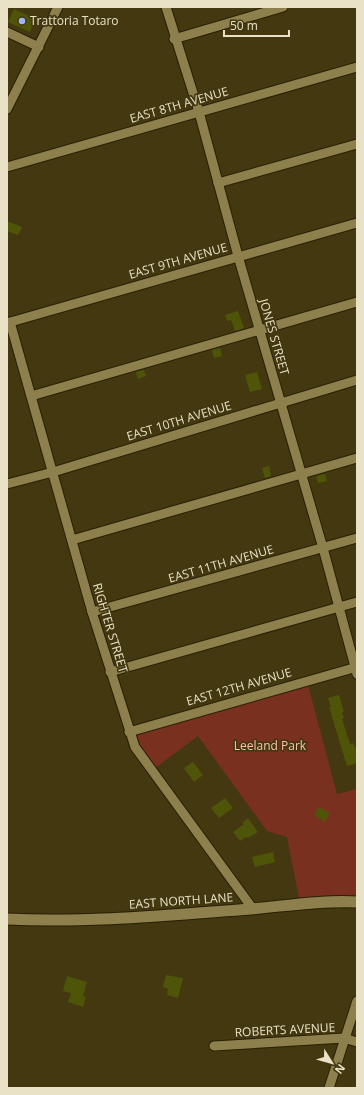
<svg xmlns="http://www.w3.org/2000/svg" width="364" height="1095" font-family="'Open Sans',sans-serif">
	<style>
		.green { fill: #79301e }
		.building { fill: #4f5508 }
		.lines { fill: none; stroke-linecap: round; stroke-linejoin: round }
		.minor-casing { stroke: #272004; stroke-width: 11 }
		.tertiary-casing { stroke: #272004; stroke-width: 13 }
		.minor { stroke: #8e804c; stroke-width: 9 }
		.tertiary { stroke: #8e804c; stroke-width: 11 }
		.poi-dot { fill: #a3b2fd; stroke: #433810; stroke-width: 1.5 }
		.labels { text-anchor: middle; stroke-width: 3.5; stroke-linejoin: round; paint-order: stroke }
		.poi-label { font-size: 12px; fill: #e9e2c7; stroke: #433810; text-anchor: start }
		.street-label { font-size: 12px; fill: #e9e2c7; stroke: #433810 }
		.park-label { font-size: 12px; fill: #fec1b1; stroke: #433810 }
	</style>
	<rect width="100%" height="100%" fill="#433810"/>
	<polygon class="green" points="307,681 337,794 357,789 357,903 300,904 287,837 267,831 198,736 151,771 129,732"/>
	<g class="building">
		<polygon points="14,9 35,19 30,32 8,22"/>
		<polygon points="7,221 22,227 18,235 7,231"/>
		<polygon points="238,311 244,328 235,331 231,320 227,321 225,315"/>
		<polygon points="220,348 222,356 214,358 212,350"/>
		<polygon points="144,370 146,376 138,379 136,372"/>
		<polygon points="257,372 262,389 250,392 245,375"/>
		<polygon points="269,466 271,476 265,478 262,468"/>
		<polygon points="325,474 327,481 318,483 316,476"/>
		<polygon points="339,695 344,712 342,712 344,718 342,719 350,744 353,743 357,751 357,763 347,766 329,707 331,707 328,698"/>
		<polygon points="193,762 203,775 194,782 184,768"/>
		<polygon points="225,798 233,808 219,818 211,808"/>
		<polygon points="319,807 330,813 325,822 314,815"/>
		<polygon points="248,818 258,832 248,838 246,837 240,841 233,832 244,824 242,823"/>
		<polygon points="273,852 275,862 255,867 252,857"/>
		<polygon points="166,975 183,978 178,998 167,995 168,989 163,987"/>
		<polygon points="67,976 87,982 83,996 86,997 83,1007 68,1002 71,993 63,991"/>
	</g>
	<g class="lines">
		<defs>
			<g id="minor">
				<polyline points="166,7 199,112 238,256 323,548 357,674"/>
				<polyline points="7,32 39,47"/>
				<polyline points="174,39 283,7"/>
				<polyline points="7,109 58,7"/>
				<polyline points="7,167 357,67"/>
				<polyline points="218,183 357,144"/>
				<polyline points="10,322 92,612 135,747 253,909"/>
				<polyline points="7,323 357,223"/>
				<polyline points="31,396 357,302"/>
				<polyline points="7,484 53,472 357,380"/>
				<polyline points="72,540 357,458"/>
				<polyline points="92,612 357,538"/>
				<polyline points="110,672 357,602"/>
				<polyline points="129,732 357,667"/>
				<polyline points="214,1046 344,1038 357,1042"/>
				<polyline points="329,1088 357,1001"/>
			</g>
			<path id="tertiary" d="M7,919c81,4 162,-4 244,-10 35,-3 71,-9 106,-7"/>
		</defs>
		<use href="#minor" class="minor-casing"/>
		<use href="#tertiary" class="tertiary-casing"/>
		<use href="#minor" class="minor"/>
		<use href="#tertiary" class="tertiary"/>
	</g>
	<circle class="poi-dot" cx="22" cy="21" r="4"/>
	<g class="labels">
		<g class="poi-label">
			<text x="30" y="25">Trattoria Totaro</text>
		</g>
		<g class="street-label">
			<text transform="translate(179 105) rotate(-16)" y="4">EAST 8TH AVENUE</text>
			<text transform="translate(178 261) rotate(-16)" y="4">EAST 9TH AVENUE</text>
			<text transform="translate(274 337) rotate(74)" y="4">JONES STREET</text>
			<text transform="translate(179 421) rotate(-17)" y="4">EAST 10TH AVENUE</text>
			<text transform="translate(221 564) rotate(-16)" y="4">EAST 11TH AVENUE</text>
			<text transform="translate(110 628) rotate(73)" y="4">RIGHTER STREET</text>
			<text transform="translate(239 687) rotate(-16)" y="4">EAST 12TH AVENUE</text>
			<text transform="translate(181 901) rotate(-4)" y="4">EAST NORTH LANE</text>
			<text transform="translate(285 1030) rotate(-3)" y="4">ROBERTS AVENUE</text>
		</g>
		<g class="park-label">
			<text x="270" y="750">Leeland Park</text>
		</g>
	</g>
	<rect width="364" height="1095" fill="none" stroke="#e9e2c7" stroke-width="16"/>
	<g transform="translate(332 1063) rotate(127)" stroke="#433810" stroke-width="3" paint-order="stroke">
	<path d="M0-3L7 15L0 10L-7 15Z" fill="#e9e2c7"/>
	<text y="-6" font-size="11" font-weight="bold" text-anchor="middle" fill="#e9e2c7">N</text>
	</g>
	<path d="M224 30v6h65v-6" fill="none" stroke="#e9e2c7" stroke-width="2"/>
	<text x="230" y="30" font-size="12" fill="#e9e2c7" stroke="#433810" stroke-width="3" paint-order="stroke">50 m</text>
</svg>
